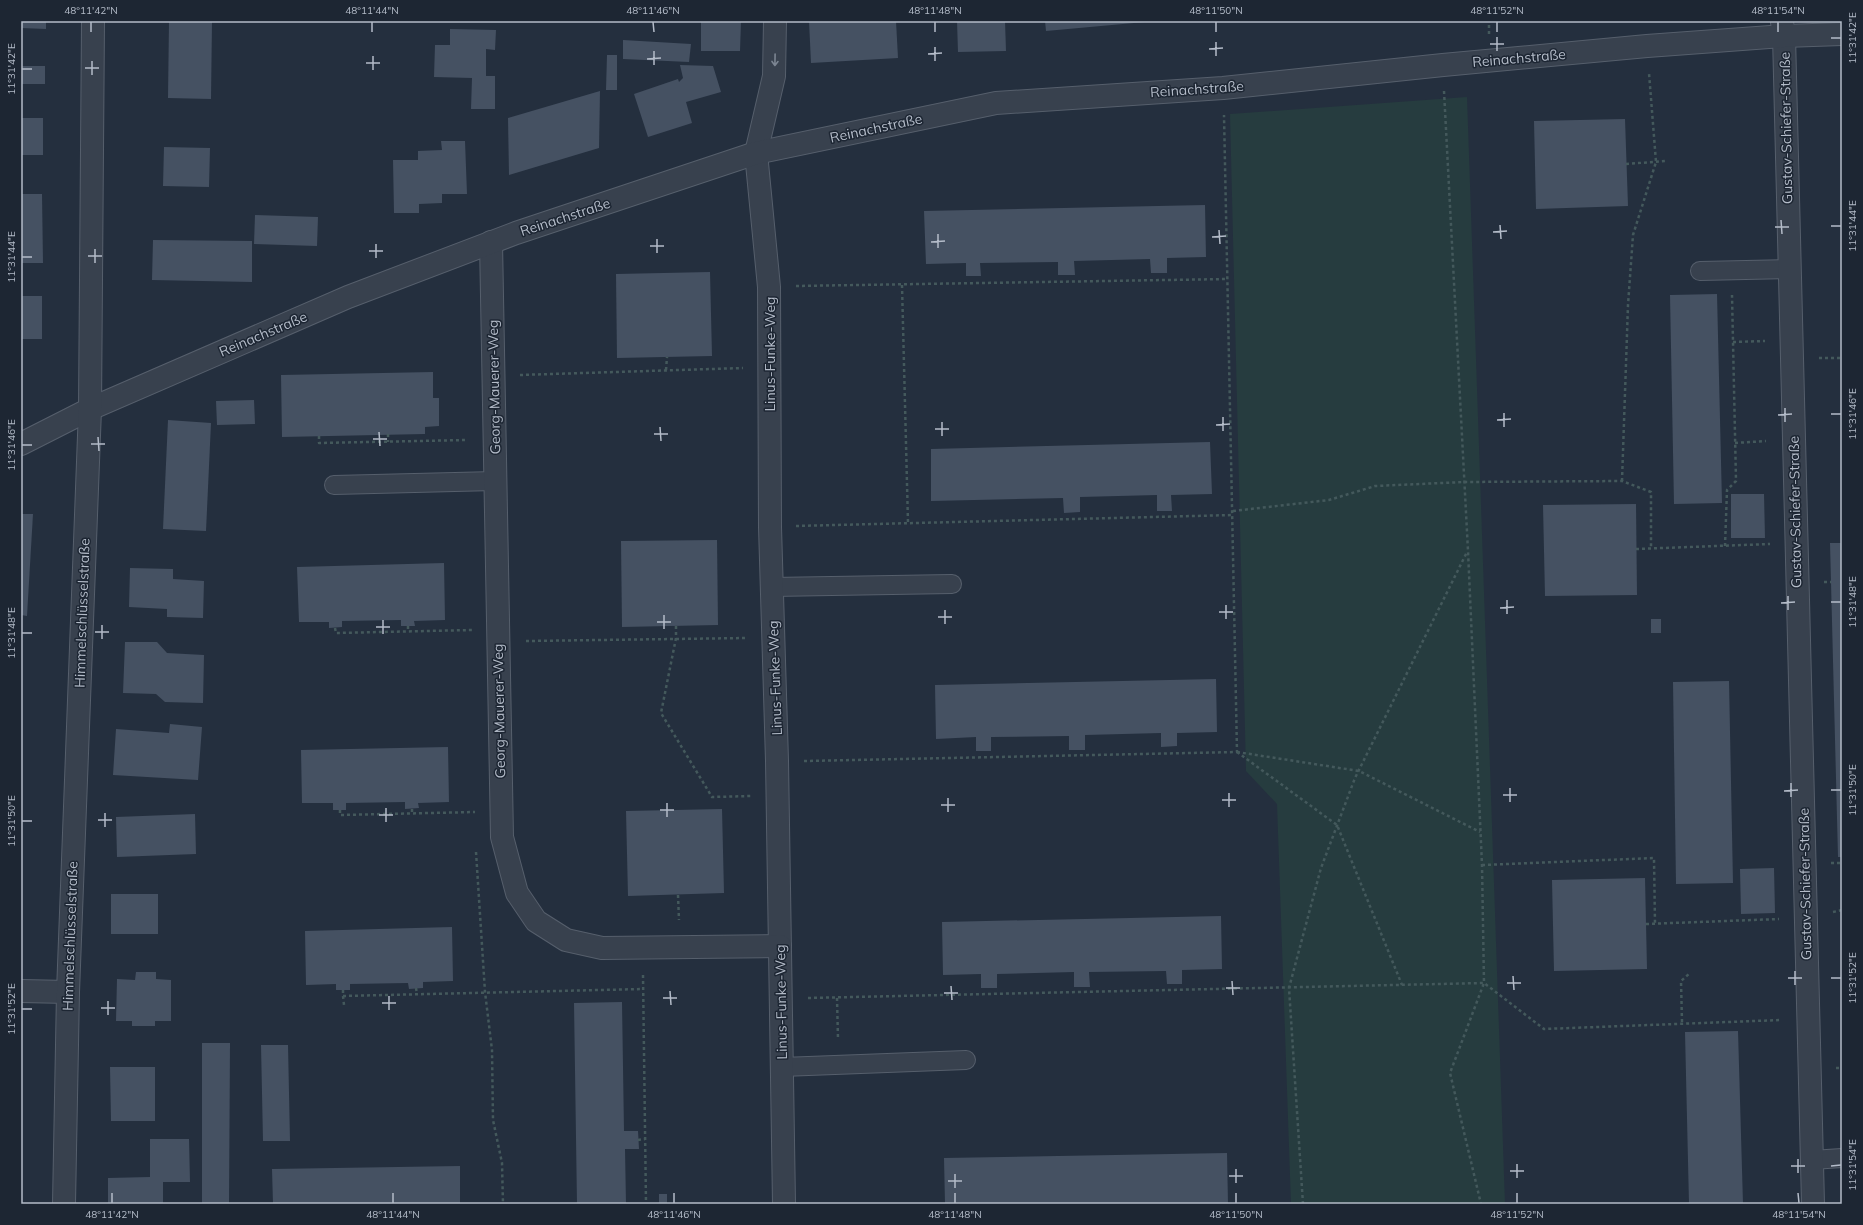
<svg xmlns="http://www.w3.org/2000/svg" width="1863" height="1225" font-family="Mulish,sans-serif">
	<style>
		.green { fill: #263c3f }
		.building { fill: #455162 }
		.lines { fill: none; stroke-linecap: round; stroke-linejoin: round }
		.lane-casing { stroke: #565f6c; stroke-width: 20 }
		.street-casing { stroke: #565f6c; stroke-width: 24 }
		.path { stroke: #44595c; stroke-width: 2.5; stroke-dasharray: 3 3; stroke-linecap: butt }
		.lane { stroke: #38414e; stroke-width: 18 }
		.street { stroke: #38414e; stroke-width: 22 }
		.oneway { stroke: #7c8592 }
		.ticks { fill: none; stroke: #b4bcc9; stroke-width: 1.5 }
		.labels { text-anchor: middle; stroke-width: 3; stroke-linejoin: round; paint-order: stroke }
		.street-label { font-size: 14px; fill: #b4bcc9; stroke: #1d2633 }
		.neatline { fill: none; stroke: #b4bcc9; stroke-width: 1.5 }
		.ticks-label { font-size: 10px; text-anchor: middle; fill: #b4bcc9 }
	</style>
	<rect width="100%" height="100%" fill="#242f3e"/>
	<polygon class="green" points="1467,97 1505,1204 1291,1204 1277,804 1246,771 1230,114"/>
	<g class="building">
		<polygon points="21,21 46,21 46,29 21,28"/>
		<polygon points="169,21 212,21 211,99 168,98"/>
		<polygon points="701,21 741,21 740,51 701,51"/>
		<polygon points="809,21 896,21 898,58 811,63"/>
		<polygon points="957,21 1005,21 1006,51 958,52"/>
		<polygon points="1045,21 1145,21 1145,22 1046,31"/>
		<polygon points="450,29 496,30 495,50 486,49 486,76 495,76 495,109 471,109 472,78 434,77 435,45 450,45"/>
		<polygon points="623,40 691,44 689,62 623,59"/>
		<polygon points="607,55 617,55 617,90 606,90"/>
		<polygon points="680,65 713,66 721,92 686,102 692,123 648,137 634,94 678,79 679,82 683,78"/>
		<rect x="21" y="66" width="24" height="18"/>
		<polygon points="600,91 599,148 509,175 508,118"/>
		<rect x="21" y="118" width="22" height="37"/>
		<polygon points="1625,119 1628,206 1536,209 1534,121"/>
		<polygon points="441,141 465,141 467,194 442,194 442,203 419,204 419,213 394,213 393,160 418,160 418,151 442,150"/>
		<polygon points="164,147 210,148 209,187 163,186"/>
		<polygon points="21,194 42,194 43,263 21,263"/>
		<polygon points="1205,205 1206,257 1167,258 1167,273 1151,273 1150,259 1074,261 1075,275 1058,275 1058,262 980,263 981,276 966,276 966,263 926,264 924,211"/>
		<polygon points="255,215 318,217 317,246 254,244"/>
		<polygon points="153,240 252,241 252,282 152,280"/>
		<polygon points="710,272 712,356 617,358 616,274"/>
		<polygon points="1717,294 1722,503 1674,504 1670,295"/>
		<rect x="21" y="296" width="21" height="43"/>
		<polygon points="433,372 433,398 439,398 439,426 425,427 425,434 282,437 281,375"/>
		<polygon points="254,400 255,424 217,425 216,401"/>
		<polygon points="168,420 211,423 206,531 163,529"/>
		<polygon points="1210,442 1212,494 1171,495 1172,511 1157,511 1157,495 1080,497 1080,512 1064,513 1063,498 931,501 931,449"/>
		<polygon points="1731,494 1764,494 1765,538 1731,538"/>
		<polygon points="1636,504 1637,595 1545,596 1543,505"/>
		<polygon points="21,514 33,514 27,616 21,615"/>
		<polygon points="717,540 718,625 622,627 621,541"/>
		<polygon points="1830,543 1842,543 1842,857 1838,857"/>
		<polygon points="444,563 445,620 414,621 415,626 401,626 401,620 342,621 342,627 329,628 329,622 299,622 297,567"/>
		<polygon points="130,568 173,569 173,579 204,581 203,618 167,617 167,609 129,607"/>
		<rect x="1651" y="619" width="10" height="14"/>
		<polygon points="125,642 157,642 167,653 204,655 203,703 165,702 156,694 123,693"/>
		<polygon points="1216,679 1217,732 1177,733 1177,746 1161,747 1161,733 1085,735 1085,750 1069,750 1069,736 991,737 991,751 976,751 976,737 936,739 935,685"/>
		<polygon points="1729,681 1733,883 1676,884 1673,682"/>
		<polygon points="170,724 202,727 198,780 113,775 116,729 169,733"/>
		<polygon points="448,747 449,802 418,803 419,808 405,809 405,802 346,803 346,810 333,810 333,803 302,803 301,750"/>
		<polygon points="722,809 724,893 628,896 626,811"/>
		<polygon points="195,814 196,854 117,857 116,817"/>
		<polygon points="1774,868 1775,913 1741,914 1740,869"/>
		<polygon points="1645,878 1647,969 1554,971 1552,880"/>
		<rect x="111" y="894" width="47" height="40"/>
		<polygon points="1221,916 1222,969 1182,970 1182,984 1167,984 1166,971 1089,972 1090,987 1074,987 1074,972 997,974 997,988 981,988 981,974 943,975 942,922"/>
		<polygon points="452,927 453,981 423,982 423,988 409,989 408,983 350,984 350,990 336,990 336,984 306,985 305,931"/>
		<polygon points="136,972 156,972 156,979 171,980 171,1021 155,1021 155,1026 132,1026 132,1021 116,1021 117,979 135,980"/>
		<polygon points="622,1002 624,1131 638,1131 639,1149 625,1149 626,1204 577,1204 574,1003"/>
		<polygon points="1738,1031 1743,1204 1689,1204 1685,1032"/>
		<polygon points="202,1043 230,1043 229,1204 202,1204"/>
		<polygon points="261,1045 288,1045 290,1141 263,1141"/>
		<polygon points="110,1067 155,1067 155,1121 111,1121"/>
		<polygon points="150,1139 189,1139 190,1182 163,1182 163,1204 108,1204 108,1178 150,1177"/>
		<polygon points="1227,1153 1228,1204 945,1204 944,1158"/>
		<polygon points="460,1166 460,1204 273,1204 272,1169"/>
		<rect x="659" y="1194" width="8" height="10"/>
	</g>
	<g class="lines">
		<defs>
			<g id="lane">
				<polyline points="1700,271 1790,269"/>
				<polyline points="334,485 495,481"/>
				<polyline points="772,587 952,584"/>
				<polyline points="782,1067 966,1060"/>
				<polyline points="1812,1160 1842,1158"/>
			</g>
			<g id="street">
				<polyline points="775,21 774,76 756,153 769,287 770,527 777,761 784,1204"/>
				<polyline points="1782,22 1784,36 1813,1204"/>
				<polyline points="491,242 502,837 517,893 536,921 566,940 602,948 780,946"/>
				<polyline points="21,444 90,409 348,297 516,233 756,153 996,103 1223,88 1443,65 1647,46 1784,36 1842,34"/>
				<polyline points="21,991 68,992"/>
				<polyline points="64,1204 68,992 90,409 93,21"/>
			</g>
		</defs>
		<use href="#lane" class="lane-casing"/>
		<use href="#street" class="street-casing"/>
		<g class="path">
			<polyline points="1489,34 1489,21"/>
			<polyline points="1444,91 1468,551 1482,865 1484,983 1450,1073 1481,1204"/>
			<polyline points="1626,164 1666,161"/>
			<polyline points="902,285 908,523"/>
			<polyline points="796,286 1228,279"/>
			<polyline points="1733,342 1765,341"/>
			<polyline points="1819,358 1842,358"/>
			<polyline points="666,370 667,357"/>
			<polyline points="520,375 743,368"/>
			<polyline points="388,434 388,442"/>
			<polyline points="319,436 319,443 468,440"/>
			<polyline points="1735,443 1766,441"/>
			<polyline points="1622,481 1628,305 1633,235 1656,162 1649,73"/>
			<polyline points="1233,511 1329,500 1375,486 1464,482 1622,481 1651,492 1651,549"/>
			<polyline points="796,526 1233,515"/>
			<polyline points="1725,546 1727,490 1736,481 1732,295"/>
			<polyline points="1636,549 1770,544"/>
			<polyline points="1824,582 1831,582"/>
			<polyline points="408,626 408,631"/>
			<polyline points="676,626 676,638 661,713 712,797 751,796"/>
			<polyline points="335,628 336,633 472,630"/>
			<polyline points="526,641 747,638"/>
			<polyline points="1237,752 1337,825 1402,985"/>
			<polyline points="1237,752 1359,771 1480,832"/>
			<polyline points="804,761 1237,752 1224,115"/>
			<polyline points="412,809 412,813"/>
			<polyline points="340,810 340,815 475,812"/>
			<polyline points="476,852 485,992 492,1050 493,1120 502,1163 503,1204"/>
			<polyline points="1831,863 1842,863"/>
			<polyline points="1482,865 1654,858 1655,924"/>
			<polyline points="678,895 679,920"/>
			<polyline points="1833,912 1842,910"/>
			<polyline points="1646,924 1779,919"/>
			<polyline points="643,975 646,1204"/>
			<polyline points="416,988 417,994"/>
			<polyline points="343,990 343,996 643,989"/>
			<polyline points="343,996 344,1005"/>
			<polyline points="808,998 1484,983 1544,1029 1781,1020"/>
			<polyline points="837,998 838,1039"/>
			<polyline points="1682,1022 1681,981 1690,973"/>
			<polyline points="1836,1068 1842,1068"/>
			<polyline points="638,1140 645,1139"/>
			<polyline points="1303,1204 1289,988 1321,868 1355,778 1467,552"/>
		</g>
		<use href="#lane" class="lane"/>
		<use href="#street" class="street"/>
	</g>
	<defs><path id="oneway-shaft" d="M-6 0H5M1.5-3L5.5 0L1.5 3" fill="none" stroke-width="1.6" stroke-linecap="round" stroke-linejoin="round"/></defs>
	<use class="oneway" href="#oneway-shaft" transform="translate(775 60) rotate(91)"/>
	<path class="ticks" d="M91,22v10M372,22v10M653,22l1,10M935,22v10M1216,22v10M1497,22v10M1778,22v10M1497,37v14M1831,38h10M1216,42v14M1490,44h14M935,47v14M1209,49l14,-1M654,51v14M928,54l14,-1M373,56v14M647,59l14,-1M92,61v14M366,63h14M85,68h14M22,69h10M1781,220l1,14M1500,225l1,14M1831,226h10M1775,227h14M1219,230l1,14M1493,232l14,-1M938,234v14M1212,237l14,-1M657,239v14M931,242l14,-1M376,244v14M650,246h14M95,249v14M369,251h14M88,256h14M22,257h10M1785,408v14M1504,413v14M1831,414h10M1778,415l14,-1M1223,417v14M1497,420l14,-1M942,422v14M1216,425l14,-1M660,427l1,14M935,429h14M379,432l1,14M654,434h14M98,437l1,14M373,439h14M91,444h14M22,445h10M1788,596v14M1507,600v14M1831,602h10M1781,603l14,-1M1226,605v14M1500,608l14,-1M945,610v14M1219,612h14M664,615v14M938,617h14M383,620v14M657,622h14M102,625v14M376,627h14M95,632h14M22,633h10M1791,783v14M1510,788v14M1831,790h10M1784,791l14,-1M1229,793v14M1503,795h14M948,798v14M1222,800h14M667,803v14M941,805h14M386,808v14M660,810h14M105,813v14M379,815h14M98,820h14M22,821h10M1795,971v14M1513,976l1,14M1788,978h14M1831,978h10M1232,981l1,14M1507,983h14M951,986l1,14M1226,988h14M670,991l1,14M944,993h14M389,996v14M663,998h14M108,1001v14M382,1003h14M101,1008h14M22,1009h10M1798,1159v14M1517,1164v14M1791,1166h14M1831,1166l10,-1M1236,1169v14M1510,1171h14M955,1174v14M1229,1176h14M948,1181h14M112,1193v10M393,1193v10M674,1193v10M955,1193v10M1236,1193v10M1517,1193v10M1798,1193l1,10"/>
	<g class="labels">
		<g class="street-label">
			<text transform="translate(1519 58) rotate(-5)" y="5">Reinachstraße</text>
			<text transform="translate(1197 89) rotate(-4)" y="5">Reinachstraße</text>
			<text transform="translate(876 128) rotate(-12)" y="5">Reinachstraße</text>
			<text transform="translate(1786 128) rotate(-91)" y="5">Gustav-Schiefer-Straße</text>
			<text transform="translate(565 217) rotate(-18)" y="5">Reinachstraße</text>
			<text transform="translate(263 334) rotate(-23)" y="5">Reinachstraße</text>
			<text transform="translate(770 354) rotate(-90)" y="5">Linus-Funke-Weg</text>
			<text transform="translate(494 387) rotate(-91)" y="5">Georg-Mauerer-Weg</text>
			<text transform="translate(1795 512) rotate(-91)" y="5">Gustav-Schiefer-Straße</text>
			<text transform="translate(82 613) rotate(-88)" y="5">Himmelschlüsselstraße</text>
			<text transform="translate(775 678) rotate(-92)" y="5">Linus-Funke-Weg</text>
			<text transform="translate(499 711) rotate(-91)" y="5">Georg-Mauerer-Weg</text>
			<text transform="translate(1805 884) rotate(-91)" y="5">Gustav-Schiefer-Straße</text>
			<text transform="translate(70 936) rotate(-88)" y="5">Himmelschlüsselstraße</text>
			<text transform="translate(781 1002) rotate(-91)" y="5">Linus-Funke-Weg</text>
		</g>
	</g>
	<rect width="1863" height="1225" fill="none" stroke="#1d2633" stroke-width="44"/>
	<rect x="22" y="22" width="1819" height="1181" class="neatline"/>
	<g class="ticks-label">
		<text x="91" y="14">48°11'42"N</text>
		<text x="372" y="14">48°11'44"N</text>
		<text x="653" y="14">48°11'46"N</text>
		<text x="935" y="14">48°11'48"N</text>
		<text x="1216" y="14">48°11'50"N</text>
		<text x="1497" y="14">48°11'52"N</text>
		<text x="1778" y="14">48°11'54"N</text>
		<text transform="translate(1852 38) rotate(-90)" y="4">11°31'42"E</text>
		<text transform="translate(11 69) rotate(-90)" y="4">11°31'42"E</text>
		<text transform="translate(1852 226) rotate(-90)" y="4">11°31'44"E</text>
		<text transform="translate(11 257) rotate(-90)" y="4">11°31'44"E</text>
		<text transform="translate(1852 414) rotate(-90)" y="4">11°31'46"E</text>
		<text transform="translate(11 445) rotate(-90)" y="4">11°31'46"E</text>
		<text transform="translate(1852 602) rotate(-90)" y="4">11°31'48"E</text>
		<text transform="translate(11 633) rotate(-90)" y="4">11°31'48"E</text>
		<text transform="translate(1852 790) rotate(-90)" y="4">11°31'50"E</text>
		<text transform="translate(11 821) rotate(-90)" y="4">11°31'50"E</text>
		<text transform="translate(1852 978) rotate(-90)" y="4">11°31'52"E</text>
		<text transform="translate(11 1009) rotate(-90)" y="4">11°31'52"E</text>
		<text transform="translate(1852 1165) rotate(-90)" y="4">11°31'54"E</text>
		<text x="112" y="1218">48°11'42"N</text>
		<text x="393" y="1218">48°11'44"N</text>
		<text x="674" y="1218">48°11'46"N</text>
		<text x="955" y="1218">48°11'48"N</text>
		<text x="1236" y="1218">48°11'50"N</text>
		<text x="1517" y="1218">48°11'52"N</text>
		<text x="1799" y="1218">48°11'54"N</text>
	</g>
</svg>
